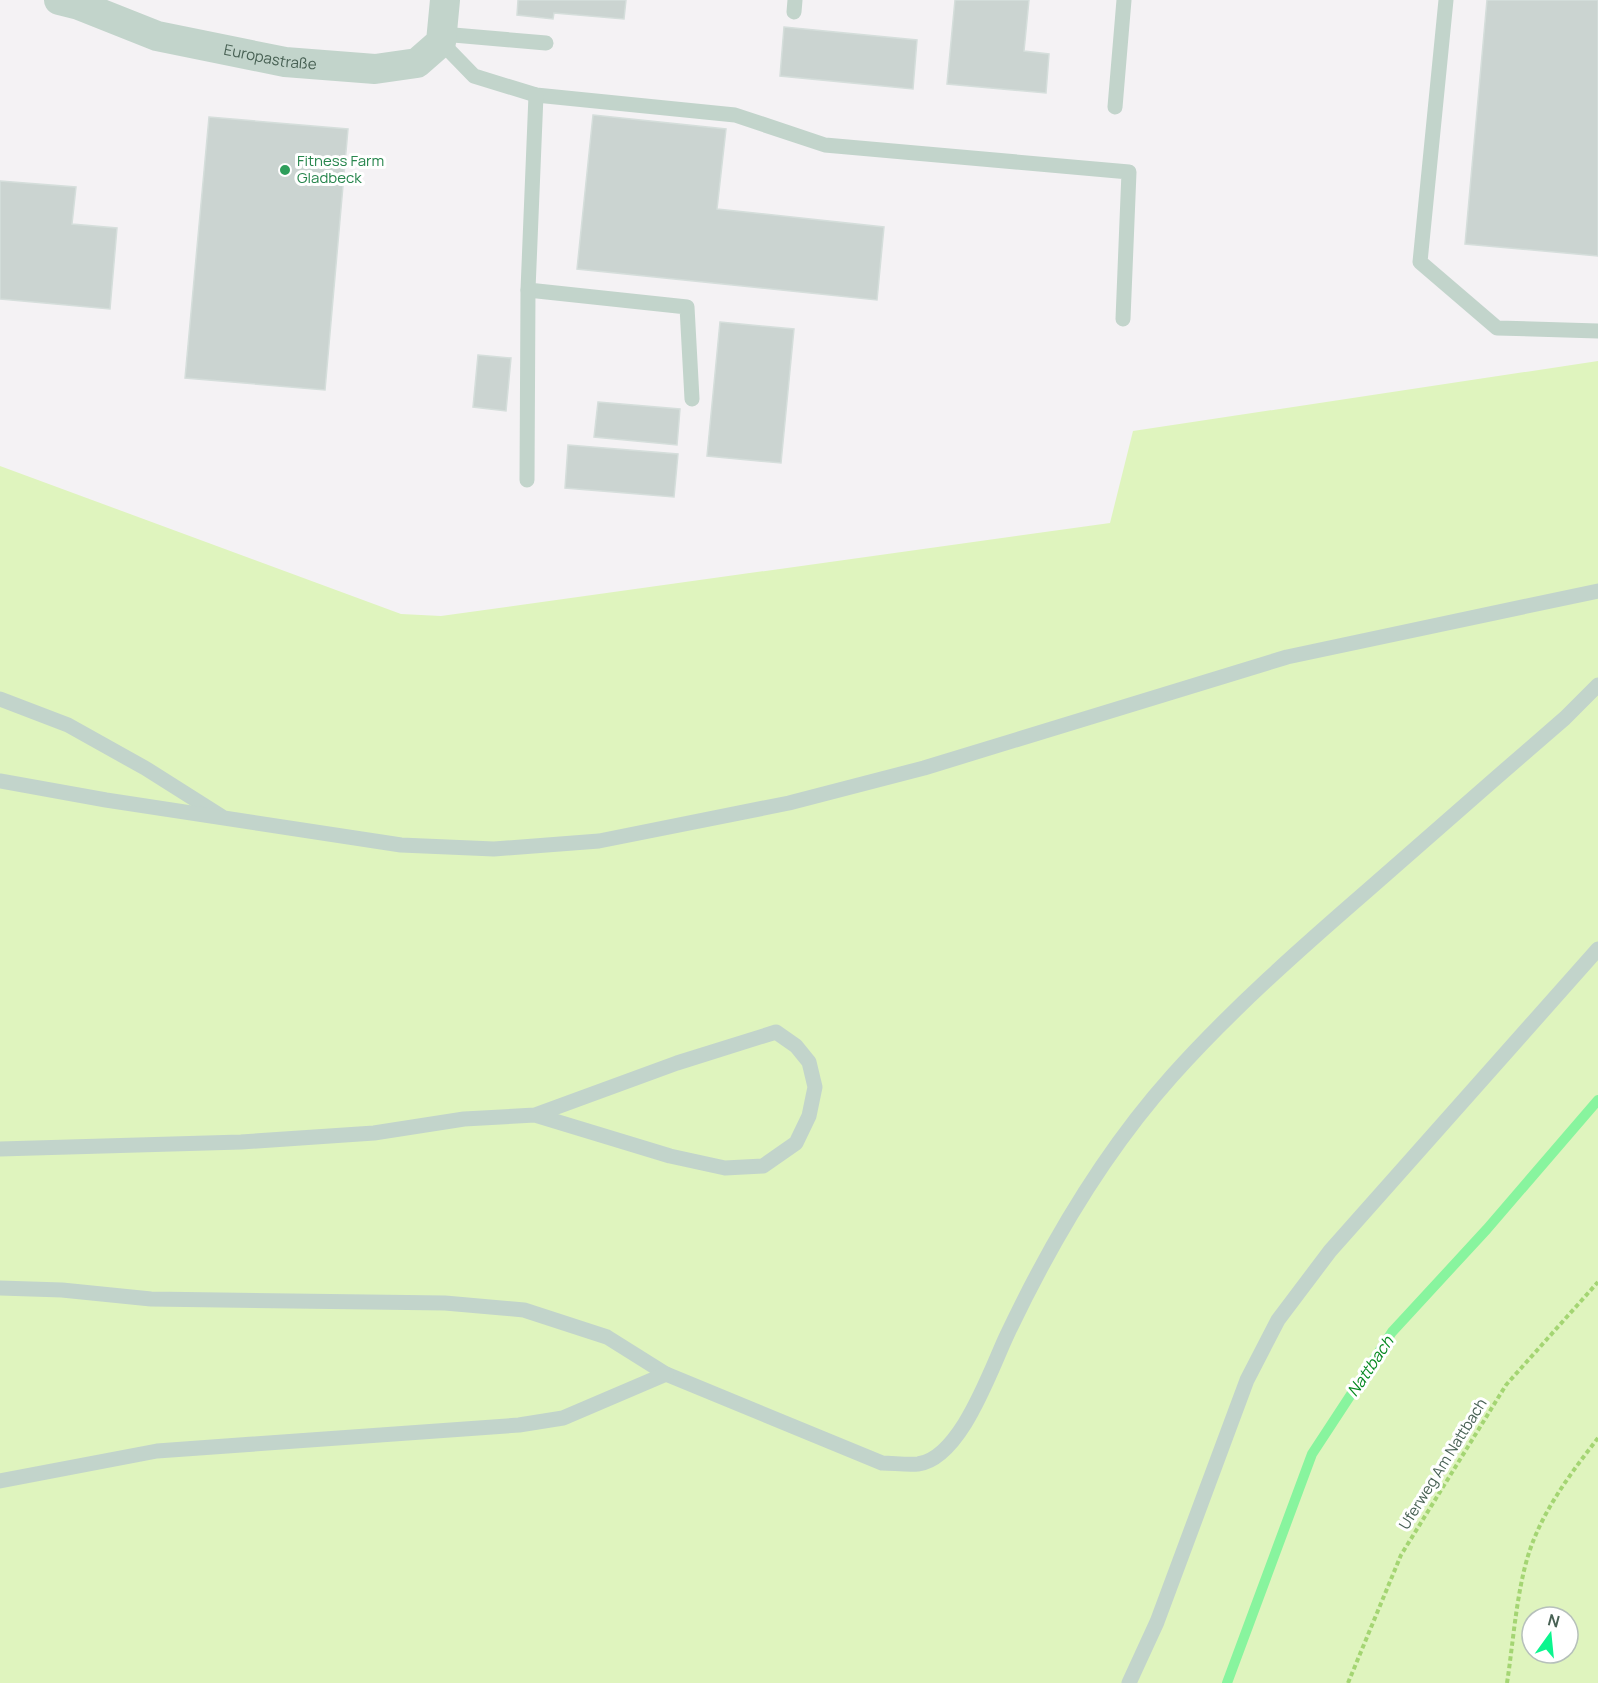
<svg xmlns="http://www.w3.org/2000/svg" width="1598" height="1683" font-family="Manrope,sans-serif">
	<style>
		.green { fill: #dff4be; fill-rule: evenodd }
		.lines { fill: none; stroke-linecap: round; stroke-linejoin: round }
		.stream { stroke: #88f49e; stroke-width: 10 }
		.building { fill: #cbd4d1; stroke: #d5dedb; stroke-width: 1.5 }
		.path { stroke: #a4d573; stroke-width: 4; stroke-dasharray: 4.5 3; stroke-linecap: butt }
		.lane { stroke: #c2d4cb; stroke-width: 15 }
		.street { stroke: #c2d4cb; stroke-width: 30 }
		.leisure-dot { fill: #2e9e5b; stroke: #fff; stroke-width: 2 }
		.labels { text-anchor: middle; stroke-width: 6; stroke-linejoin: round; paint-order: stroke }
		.street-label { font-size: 15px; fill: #486154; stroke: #fff }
		.leisure-label { font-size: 15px; fill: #27864d; stroke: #fff; text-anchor: start }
		.water-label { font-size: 16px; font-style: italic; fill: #058920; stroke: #fff }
	</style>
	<rect width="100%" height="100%" fill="#f4f2f4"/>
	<path class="green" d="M1598,361v1322h-1598v-1217l401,148 40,2 669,-93 23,-92zM1532,1617h36v36h-36z"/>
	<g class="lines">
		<polyline class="stream" points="1227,1683 1312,1454 1392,1332 1487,1229 1598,1100"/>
	</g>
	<g class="building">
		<polygon points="518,0 626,0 624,19 554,13 553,19 517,15"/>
		<polygon points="955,0 1029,0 1024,51 1049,54 1046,93 947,84"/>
		<polygon points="1487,0 1598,0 1598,256 1465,244"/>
		<polygon points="784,27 917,40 913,89 780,76"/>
		<polygon points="593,115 726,129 717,209 884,227 877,300 577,269"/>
		<polygon points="209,117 348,129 325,390 185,378"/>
		<polygon points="0,181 76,187 72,224 117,228 110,309 0,299"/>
		<polygon points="720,322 794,329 781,463 707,456"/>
		<polygon points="478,355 511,358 506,411 473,407"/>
		<polygon points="598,402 680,409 677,445 594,437"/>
		<polygon points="568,445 678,454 674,497 565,488"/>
	</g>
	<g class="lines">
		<g class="path">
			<polyline points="1348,1683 1401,1555 1506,1385 1598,1282"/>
			<path d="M1507,1683c7,-45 10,-103 27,-144 15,-37 40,-70 64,-101"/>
		</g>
		<g class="lane">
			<polyline points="1446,0 1420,262 1497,328 1598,331"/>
			<polyline points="794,12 795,0"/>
			<polyline points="442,34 546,43"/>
			<polyline points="441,42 474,76 536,95 735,115 825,145 1129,172 1123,319"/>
			<polyline points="536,95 528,290 687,307 692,399"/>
			<polyline points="1115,107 1124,0"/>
			<polyline points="527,480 528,290"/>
			<polyline points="0,699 68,725 145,768 221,816"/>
			<polyline points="0,781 106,800 401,845 494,849 599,841 789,803 924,768 1287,657 1598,591"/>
			<polyline points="0,1149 241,1142 374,1133 464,1119 535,1115 677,1063 776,1032 796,1046 809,1062 815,1087 809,1116 796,1143 763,1166 725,1168 670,1156 535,1115"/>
			<path d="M0,1288l62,2 89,9 294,4 79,7 83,27 59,37 216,89c11,0 24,2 36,1 43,-6 72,-93 89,-129 43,-91 97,-183 165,-259 60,-67 128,-127 196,-186 66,-58 131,-115 197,-172l33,-33"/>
			<polyline points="0,1481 157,1451 519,1425 563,1418 666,1374"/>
			<polyline points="1129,1683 1157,1622 1247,1380 1278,1320 1330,1251 1598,949"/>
		</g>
		<path class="street" id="s1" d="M59,0l20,5 78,31 128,26 90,7 42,-6 24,-21 4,-42"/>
	</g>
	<circle class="leisure-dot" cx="285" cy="170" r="6"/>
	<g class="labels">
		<g class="street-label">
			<text dy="5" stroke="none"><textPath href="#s1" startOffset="220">Europastraße</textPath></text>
			<text transform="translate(1443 1464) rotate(-58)" y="5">Uferweg Am Nattbach</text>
		</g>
		<g class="leisure-label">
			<text x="297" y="166">Fitness Farm<tspan x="297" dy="17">Gladbeck</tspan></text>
		</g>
		<g class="water-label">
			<text transform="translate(1370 1366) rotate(-56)" y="6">Nattbach</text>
		</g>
	</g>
	<g transform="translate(1550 1635) rotate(15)"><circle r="28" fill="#ffffff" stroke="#b6c0bb" stroke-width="1.5"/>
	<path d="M0-4.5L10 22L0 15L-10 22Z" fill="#0bf58e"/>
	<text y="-9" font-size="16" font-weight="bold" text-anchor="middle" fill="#486154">N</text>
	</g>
</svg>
